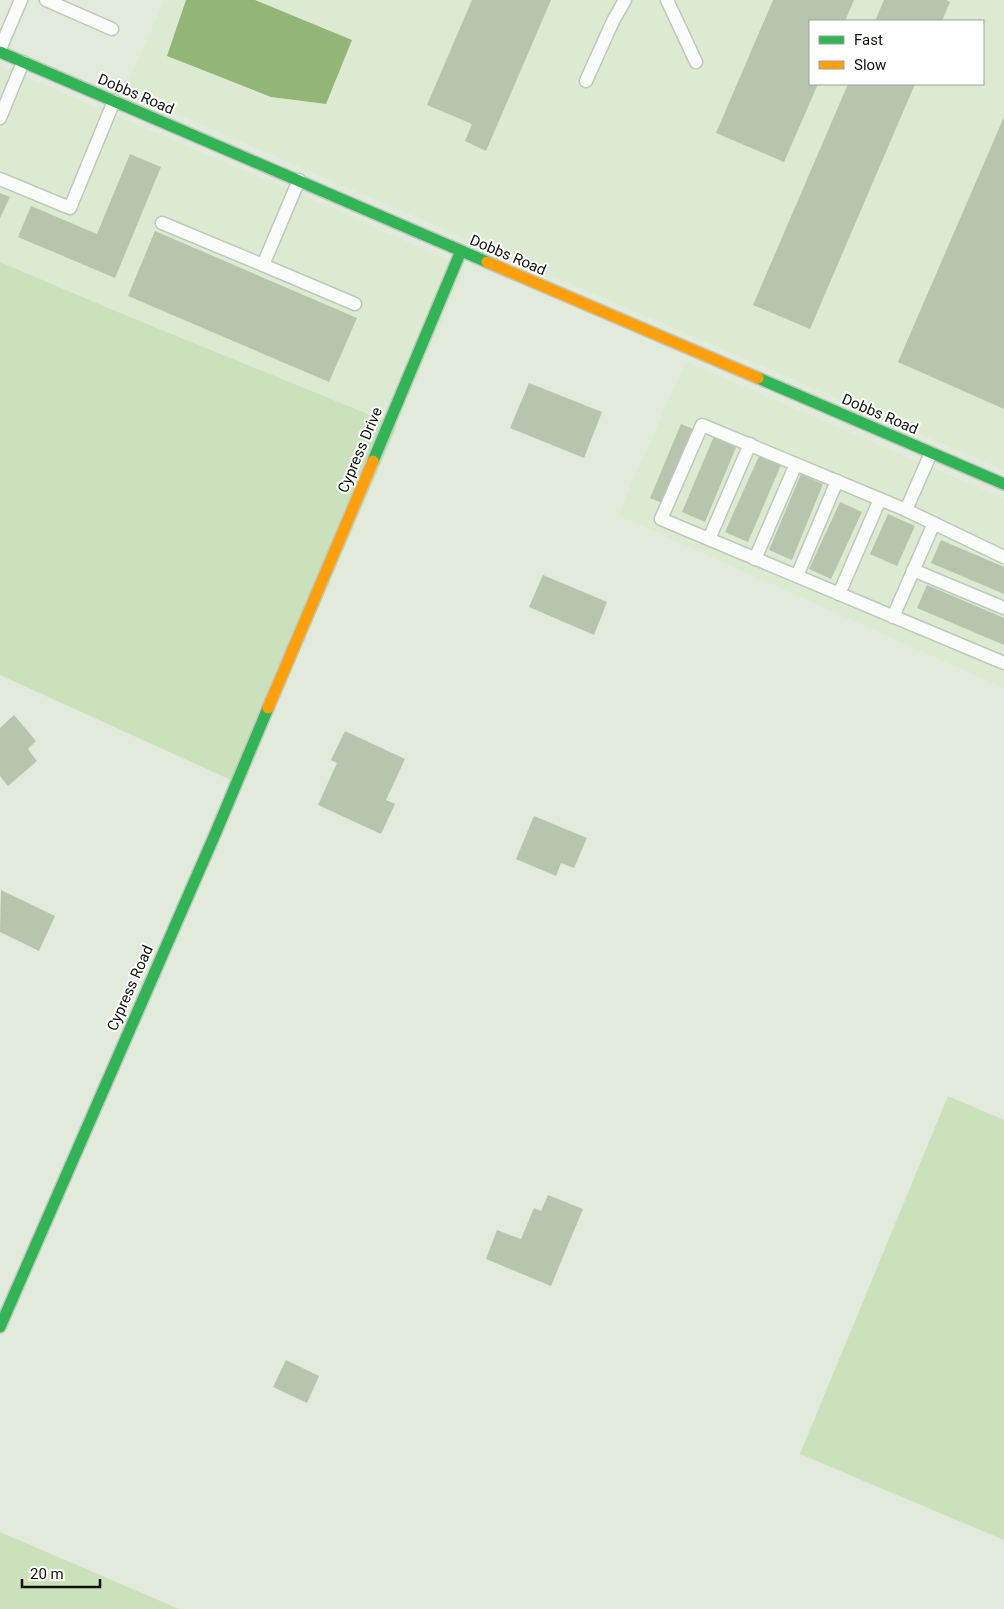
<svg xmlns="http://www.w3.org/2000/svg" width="1004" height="1609" font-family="Roboto,sans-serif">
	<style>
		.built { fill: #dbead1; fill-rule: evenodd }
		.green { fill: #cbe1bb }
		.water { fill: #94b578 }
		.building { fill: #b8c5ae }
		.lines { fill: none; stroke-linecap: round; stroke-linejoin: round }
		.lane-casing { stroke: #c0c7bb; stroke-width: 15 }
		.fast-casing { stroke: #c0c7bb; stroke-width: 14 }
		.slow-casing { stroke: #c0c7bb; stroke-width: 14 }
		.lane { stroke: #fafcfa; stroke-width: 12 }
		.fast { stroke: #30b455; stroke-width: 11 }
		.slow { stroke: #ff9f0a; stroke-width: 11 }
		.labels { text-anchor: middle; stroke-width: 4; stroke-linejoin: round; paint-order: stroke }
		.street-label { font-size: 15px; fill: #0c1209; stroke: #fff }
	</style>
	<rect width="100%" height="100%" fill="#e1eadb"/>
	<g class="built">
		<path d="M165,0h839v470l-880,-379zM810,21h173v63h-173z"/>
		<polygon points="0,66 338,211 465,268 397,426 113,310 0,262"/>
		<polygon points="686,362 1004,499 1004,688 618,515"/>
	</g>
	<g class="green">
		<polygon points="0,262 113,310 397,426 242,785 0,675"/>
		<polygon points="948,1096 1004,1120 1004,1540 800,1454"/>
		<polygon points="0,1532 179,1609 0,1609"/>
	</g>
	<polygon class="water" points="186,0 255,0 352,40 326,104 271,97 167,56"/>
	<g class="building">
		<polygon points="472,0 551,0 486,151 465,141 472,124 427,105"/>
		<polygon points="773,0 854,0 845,21 810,21 810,84 818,84 784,162 716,133"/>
		<polygon points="884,0 946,0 950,2 942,21 875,21"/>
		<polygon points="848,84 915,84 810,329 753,305"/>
		<polygon points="1004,117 1004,409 898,362"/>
		<polygon points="130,154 161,167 115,278 18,237 31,206 97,234"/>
		<polygon points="0,193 10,197 0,218"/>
		<polygon points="155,231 357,318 329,382 128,296"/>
		<polygon points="529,383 602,412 584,458 510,428"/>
		<polygon points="681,424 693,429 662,503 650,498"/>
		<polygon points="714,436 737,445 705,522 682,512"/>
		<polygon points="759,456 781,465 748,542 725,532"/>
		<polygon points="801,474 823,484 792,560 769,550"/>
		<polygon points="840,502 862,512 831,579 809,569"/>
		<polygon points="888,514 915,526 897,566 870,554"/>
		<polygon points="941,540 1004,567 1004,594 931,563"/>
		<polygon points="543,575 607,602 594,635 529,607"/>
		<polygon points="927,585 1004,618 1004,645 917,608"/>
		<polygon points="14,715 36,741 28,749 37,761 8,786 0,776 0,728"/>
		<polygon points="345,731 405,759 386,800 395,804 381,834 318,805 337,763 331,760"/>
		<polygon points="534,816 587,838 574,868 561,863 556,876 516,859"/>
		<polygon points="1,890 55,916 39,951 0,932"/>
		<polygon points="548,1195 583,1209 551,1286 486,1259 497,1230 521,1239 534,1208 541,1211"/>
		<polygon points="286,1360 319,1376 307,1403 273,1387"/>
	</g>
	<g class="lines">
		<defs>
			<g id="lane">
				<polyline points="46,0 112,29"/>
				<polyline points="667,0 696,62"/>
				<polyline points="0,49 21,0"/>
				<polyline points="586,81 613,21 625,0"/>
				<polyline points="0,118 23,62"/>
				<polyline points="0,179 70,208 114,101"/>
				<polyline points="162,223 263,265 299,180"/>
				<polyline points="263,265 355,304"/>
				<polyline points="906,510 931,453"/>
				<polyline points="709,539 750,444"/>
				<polyline points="1004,557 906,510 702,425 661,519 1004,663"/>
				<polyline points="755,559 796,464"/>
				<polyline points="913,570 1004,608"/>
				<polyline points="797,576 837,481"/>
				<polyline points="839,594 880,499"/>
				<polyline points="893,617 934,523"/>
			</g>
			<g id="fast">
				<polyline points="0,52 487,262"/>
				<polyline points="758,378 1004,484"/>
				<polyline points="373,461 461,251"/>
				<polyline points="0,1327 216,832 268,708"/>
			</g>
			<g id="slow">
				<polyline points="487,262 758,378"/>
				<polyline points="268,708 373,461"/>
			</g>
		</defs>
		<use href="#lane" class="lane-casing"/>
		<use href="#fast" class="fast-casing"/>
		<use href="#slow" class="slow-casing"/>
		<use href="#lane" class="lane"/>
		<use href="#fast" class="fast"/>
		<use href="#slow" class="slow"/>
	</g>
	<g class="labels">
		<g class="street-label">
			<text transform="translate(136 94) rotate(23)" y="5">Dobbs Road</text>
			<text transform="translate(508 255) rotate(23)" y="5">Dobbs Road</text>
			<text transform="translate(880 414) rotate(23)" y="5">Dobbs Road</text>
			<text transform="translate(360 450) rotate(-67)" y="5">Cypress Drive</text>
			<text transform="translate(130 988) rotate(-66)" y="5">Cypress Road</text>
		</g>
	</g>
	<rect x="809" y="20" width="175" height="65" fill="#ffffff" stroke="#9ea09d"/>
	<rect x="819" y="36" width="25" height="8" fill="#30b455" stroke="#9ea09d"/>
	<text x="854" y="45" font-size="15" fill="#0c1209">Fast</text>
	<rect x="819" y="61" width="25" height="8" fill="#ff9f0a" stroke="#9ea09d"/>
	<text x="854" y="70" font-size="15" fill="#0c1209">Slow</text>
	<path d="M22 1579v8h78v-8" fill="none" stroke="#0c1209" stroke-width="2.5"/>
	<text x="30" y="1579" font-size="15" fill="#0c1209" stroke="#ffffff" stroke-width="4" paint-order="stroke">20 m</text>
</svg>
